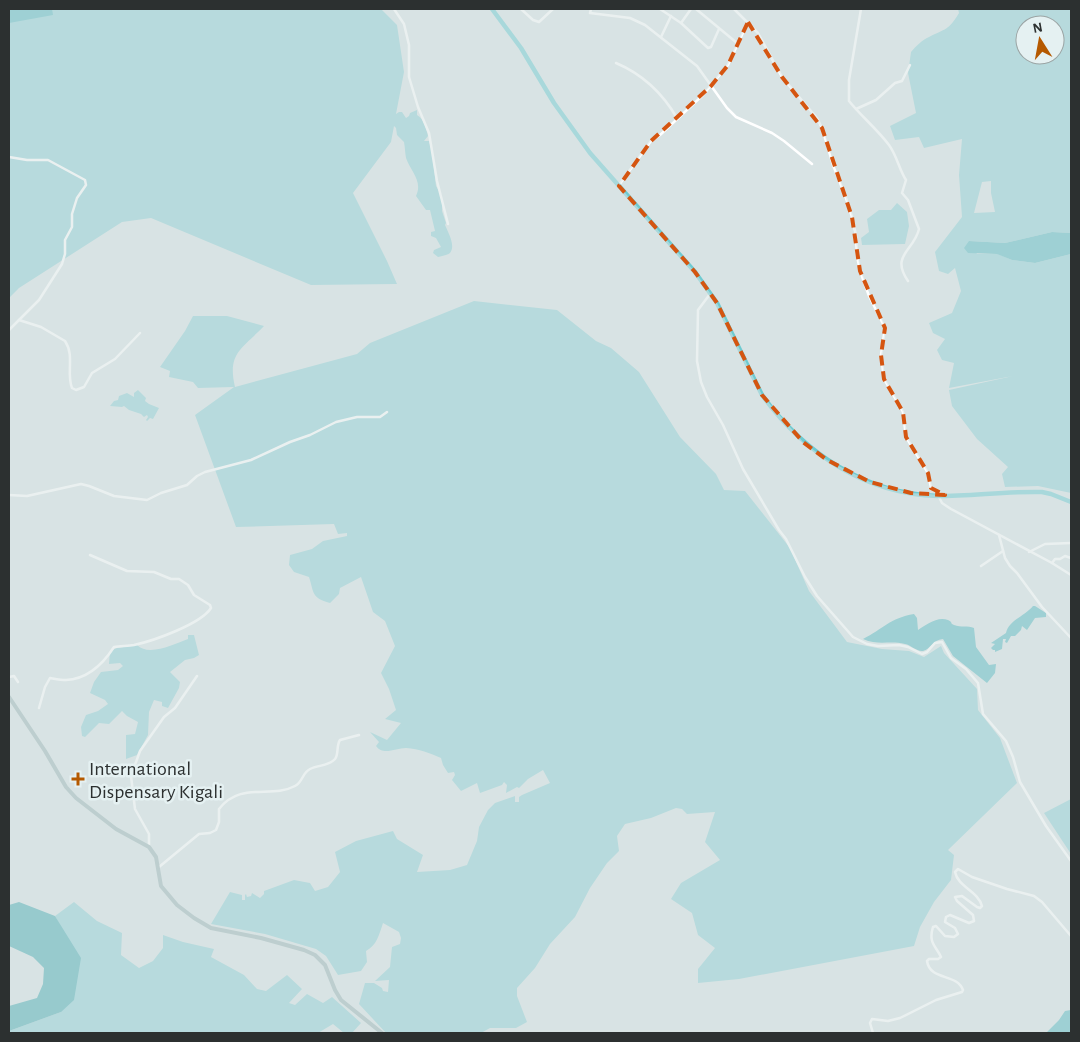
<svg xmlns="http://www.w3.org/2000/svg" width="1080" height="1042" font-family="'Alegreya Sans',sans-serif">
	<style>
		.green { fill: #8ecfd5; fill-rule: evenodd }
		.forest { fill: #57b8c0 }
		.water { fill: #48aab2 }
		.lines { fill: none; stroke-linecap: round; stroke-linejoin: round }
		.minor { stroke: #fff; stroke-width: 2.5 }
		.secondary { stroke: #9bb4b6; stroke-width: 4 }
		.trunk { stroke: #6ecad0; stroke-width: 4.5 }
		.marked { fill: none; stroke: #d55510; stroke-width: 4; stroke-dasharray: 10 6; stroke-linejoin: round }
		.poi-dot { fill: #b55900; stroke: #e5f1f2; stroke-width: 2 }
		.labels { text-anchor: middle; stroke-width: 5; stroke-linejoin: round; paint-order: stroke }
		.poi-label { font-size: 20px; fill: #2c3030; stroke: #e5f1f2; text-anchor: start }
	</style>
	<rect width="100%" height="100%" fill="#d8e3e4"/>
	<g class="green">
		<path d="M9,9h372l16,16 7,47 -8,42 3,-2h3l4,6 3,-2 1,-3 7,-3v5c7,4 9,13 11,21l-4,5h5l3,11 4,34 6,10v15l4,12 -1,2c3,7 11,21 5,28 -2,2 -9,3 -12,4l-5,-4 1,-3 7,-3 -5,-9 -5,-2v-4l4,-1 -5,-21h-4l-10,-14c7,-15 -5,-24 -10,-38 -1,-5 -1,-11 -2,-16l-7,-7 -1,-7 -2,-2 -3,16 -38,51 34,68 10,23 -86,1 -160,-67 -29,4 -103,66 -10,10z"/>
		<path d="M958,9h113v224l-19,-1 -47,11 -36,-2 8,13h21l14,6 23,3 36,-9v239l-33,-7 -33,1 -3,-13 6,-7 -31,-28 -25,-33 -3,-16 64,-14 -64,12 5,-25 -12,-3 -5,-10 8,-11 -12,-6 -4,-10 23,-10 9,-22 -6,-23 -7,6 -9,-3 -4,-19 27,-35 -3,-42 3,-36 -38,9 -5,-11 -24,3 -5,-14 26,-13 -8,-40 3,-21c5,-6 11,-12 18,-15 16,-8 20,-7 30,-24zM1025,25h30v30h-30zM991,181v12l4,19 -21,1 8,-31z"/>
		<polygon points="897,203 907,212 909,226 905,244 862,245 861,238 869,232 867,219 879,210 891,210"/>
		<path d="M474,301l83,9 39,31 15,7 28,24 41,65 36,37 8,16 21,1 45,57 19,43 38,51 35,7 27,2 15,6 17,-11 3,7 33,36 1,21 22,28 17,45 -69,67 6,5 -3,25 -17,22 -14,25 -6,19 -175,33 -41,4v-14l17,-21 -17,-13 -6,-22 -21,-14 10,-16 39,-23 -15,-18 10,-30 -28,2 -5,-5 -6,-1 -25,10 -26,6 -8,12 2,15 -12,12 -17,25 -15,29 -25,27 -15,24 -18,20v8l10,26 -11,6h-26l-9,5h-95l-27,-29 6,-21h9l8,5 1,3 5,1 1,-12 -14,1 15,-14 2,-20 8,-3 1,-6 -2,-6 -16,-9c-4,12 -6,22 -17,28l1,11 -6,9 -23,4 -12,-19 -10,-7 -51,-15 -54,-10 19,-32 12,3v5h3v-5l1,-1 1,3 4,-1 1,-3 8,5 4,-4v-3l30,-11 16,3 5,8 13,-4 12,-15 -5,-20 21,-11 37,-10 4,8 26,16 -6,17 33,-2 17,-5 10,-24 2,-14 9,-17 7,-7 20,-7v6h4v-5l3,-2 28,-12 -7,-13 -15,9 -9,9 -2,-1 -11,6 1,-8 -3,-3 -2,3 -22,8 -3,-10 -16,8 -9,-11 3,-5 -1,-3 -6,1 -5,-8 -2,-7c-11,-5 -22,-9 -35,-10 -10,0 -23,8 -30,-2l3,-4 -9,-10 17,8 14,-17 -16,-4 11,-9 -7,-21 -8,-16 14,-27 -10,-25 -12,-9 -12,-35 -21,11 -1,6 -9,9c-19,-5 -16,-11 -21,-26l-15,-5 -5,-7 1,-10 22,-6 11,-8 24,-5v-3l-9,1 -4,-10 -98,3 -41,-112 39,-28 -36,1 -5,-6 -24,-5 1,-6 -10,-4 25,-36 8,-15h34l37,10c-22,23 -37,27 -29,61l122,-33 13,-11z"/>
		<polygon points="138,390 146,398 145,401 149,404 159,408 153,419 150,418 147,421 146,420 148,417 147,415 144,417 141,414 129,410 124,406 122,407 110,406 114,401 118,400 119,396 127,393 134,397 134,393"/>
		<path d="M188,635h6l5,20 -5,3 -9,2 -15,12 10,10 -1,6 -11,20 -6,-2v-4l-8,-2 -5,12 -1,23 -11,20 -11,4v-24l9,-1 3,-12 -11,-6 -5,-5 -13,13 -10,-1 -14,14 -3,-1 -1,-9 5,-12 12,-4 10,-7 -3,-4 -15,-7 4,-11 7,-10 17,-2 5,-4 -3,-3 -11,1 1,-13 7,-3 20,-3c12,12 37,-1 51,-6z"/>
		<polygon points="1071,799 1071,854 1044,813"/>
		<polygon points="74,902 97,921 122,933 121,955 139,968 153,961 163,948 163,935 183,942 214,949 211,957 244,975 257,989 266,991 287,975 302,989 289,1003 295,1005 307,994 323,1003 332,997 361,1023 352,1033 344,1033 333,1024 318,1033 9,1033 9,1031 61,1012 66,936 55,916"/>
	</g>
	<g class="forest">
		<polygon points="9,9 52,9 53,15 9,23"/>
		<polygon points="1052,232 1071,233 1071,254 1035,263 1012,260 997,254 968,253 964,248 969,241 1005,243"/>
		<path d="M1033,606h2l11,7v4l-11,1 -8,12 -5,-4 -1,4 -6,6h-4l-4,7 -2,-1 1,-3h-3l-1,10 -7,3v-2h-2l-2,-2 4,-4 -4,-1 15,-10c3,-13 19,-17 27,-27z"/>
		<path d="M914,614l3,4 1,12c8,-5 19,-14 30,-10 6,3 1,3 6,5 7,3 14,0 20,3l2,19 13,18 7,-1 -1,9 -8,10 -34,-27 -10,-17c-11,1 -12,10 -20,12 -6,1 -12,-6 -18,-7 -15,-4 -26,2 -42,-5 20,-10 27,-21 51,-25z"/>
		<polygon points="1071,1010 1071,1033 1046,1033 1059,1020 1065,1011"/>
	</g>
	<polygon class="water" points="19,902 55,916 81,958 74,1000 61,1012 9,1031 9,1006 37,998 43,984 44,968 33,957 9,946 9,905"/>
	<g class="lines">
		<g class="minor">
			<polyline points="394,9 404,24 409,45 409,77 418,107 429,133 437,181 448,224"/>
			<polyline points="521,9 533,20 539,22 553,9"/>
			<polyline points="591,9 590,13 630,18 645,25 697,66 727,108 736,117 772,133 784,141 812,164"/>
			<polyline points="660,9 681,23 708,48 711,47 719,29"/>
			<polyline points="696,9 737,43"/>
			<polyline points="734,9 758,33 782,77 817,118 822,128 833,165 846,198 852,217 856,235 857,256 860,271 869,296 885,328 881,355 884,379 903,412 906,437 928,473 931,488 943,495"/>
			<path d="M861,9l-12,71v21c12,15 28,28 40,44 8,11 10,24 17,35l-4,13 6,7 11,29c-5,22 -29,26 -11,52"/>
			<polyline points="681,23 691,9"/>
			<polyline points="661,37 671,16"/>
			<path d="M616,63c26,11 47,31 61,55"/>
			<polyline points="856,109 876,100 895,83 902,81 910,65"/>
			<polyline points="9,157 27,160 48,160 85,180 86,185 77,198 72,214 72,227 65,240 65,254 62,264 39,300 9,330"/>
			<polyline points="619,185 651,141 660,135 703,95 728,65 748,22"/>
			<polyline points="710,294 698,310 697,361 701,382 707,397 723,425 743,469 779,530 786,539 805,577 817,596 853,637 867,644 878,646 899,645 908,647 922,654 927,652 935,643 942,642 951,658 966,669 978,683 983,714 1006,741 1013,757 1020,782 1046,826 1071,861"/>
			<path d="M19,320l22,7 24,14c10,15 1,32 7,47l4,2 8,-3 8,-14 23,-14 25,-26"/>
			<polyline points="9,495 27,496 81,484 89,486 114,496 147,500 161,493 187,485 197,476 205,472 251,460 290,442 310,435 336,422 357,417 380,417 387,412"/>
			<polyline points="939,497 942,503 951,509 1052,563 1071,575"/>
			<polyline points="999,535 1005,558 1010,566 1017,573 1042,607 1071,638"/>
			<polyline points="1029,552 1045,544 1071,543"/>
			<polyline points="1052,563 1055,559 1060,559 1065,556 1071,558"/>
			<polyline points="981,566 1003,551"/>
			<polyline points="9,677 14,676 18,682"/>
			<path d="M39,708l6,-21 5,-9c6,1 11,2 16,2 22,-1 37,-16 48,-33 7,-1 14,-1 20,-2 19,-4 67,-21 77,-37l-1,-3 -16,-10 -6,-10 -9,-6h-8l-17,-7 -27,-1 -37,-16"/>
			<polyline points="149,847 149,834 135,809 131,776 140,751 164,717 175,708 197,676"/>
			<path d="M159,867l40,-33 11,-1 6,-3 3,-8v-13c22,-28 52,-10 76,-23 8,-4 7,-13 15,-17 8,-4 19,-3 25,-10 4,-5 1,-13 5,-19l19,-5"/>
			<path d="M873,1033l-3,-10 2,-4 16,2 12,-3 36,-18 26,-8 1,-2c-6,-17 -33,-9 -36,-29l2,-2h9l3,-2c-5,-11 -13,-14 -8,-30l3,-1 9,10 9,1 4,-3 -3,-6 -10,-6 1,-5 4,-2 19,8 5,-2 -1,-6 -16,-14 -2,-4 7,-1 15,11 3,1 2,-2c-4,-15 -24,-19 -27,-34l3,-3 14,8 35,12 27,7 8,6 29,34"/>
		</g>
		<polyline class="secondary" points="9,697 45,751 66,787 76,798 116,829 149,847 156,857 161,886 177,905 194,918 211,928 261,938 304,950 315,955 325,965 335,990 341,1000 382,1033"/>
		<path class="trunk" d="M492,9l29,39 33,55 36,50 105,119 22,31 45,92c42,58 103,99 176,101 35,0 69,-5 104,-4l9,2 20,8"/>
	</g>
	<path d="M0 0H1080V1042H0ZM748,22l34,55 40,51 30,89 8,54 25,57 -4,27 3,24 19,33 3,25 22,36 3,15 14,7 -34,-2 -41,-11 -43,-22 -24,-18 -41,-47 -45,-92 -22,-31 -76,-86 32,-45 60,-55 17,-21z" fill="#d8e3e4" fill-opacity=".55" fill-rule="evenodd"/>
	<path class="marked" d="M748,22l34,55 40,51 30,89 8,54 25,57 -4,27 3,24 19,33 3,25 22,36 3,15 14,7 -34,-2 -41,-11 -43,-22 -24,-18 -41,-47 -45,-92 -22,-31 -76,-86 32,-45 60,-55 17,-21z"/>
	<path class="poi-dot" d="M75.5 771.5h5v5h5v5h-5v5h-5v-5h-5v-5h5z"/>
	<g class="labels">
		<g class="poi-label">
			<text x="89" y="775">International<tspan x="89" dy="23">Dispensary Kigali</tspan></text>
		</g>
	</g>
	<rect width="1080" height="1042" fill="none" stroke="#2c3030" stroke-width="20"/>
	<g transform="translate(1040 40) rotate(349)"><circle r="24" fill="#e5f1f2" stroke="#9ba4a4"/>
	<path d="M0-4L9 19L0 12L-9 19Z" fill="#b55900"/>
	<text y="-8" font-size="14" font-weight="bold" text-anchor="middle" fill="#2c3030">N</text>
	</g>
</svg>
